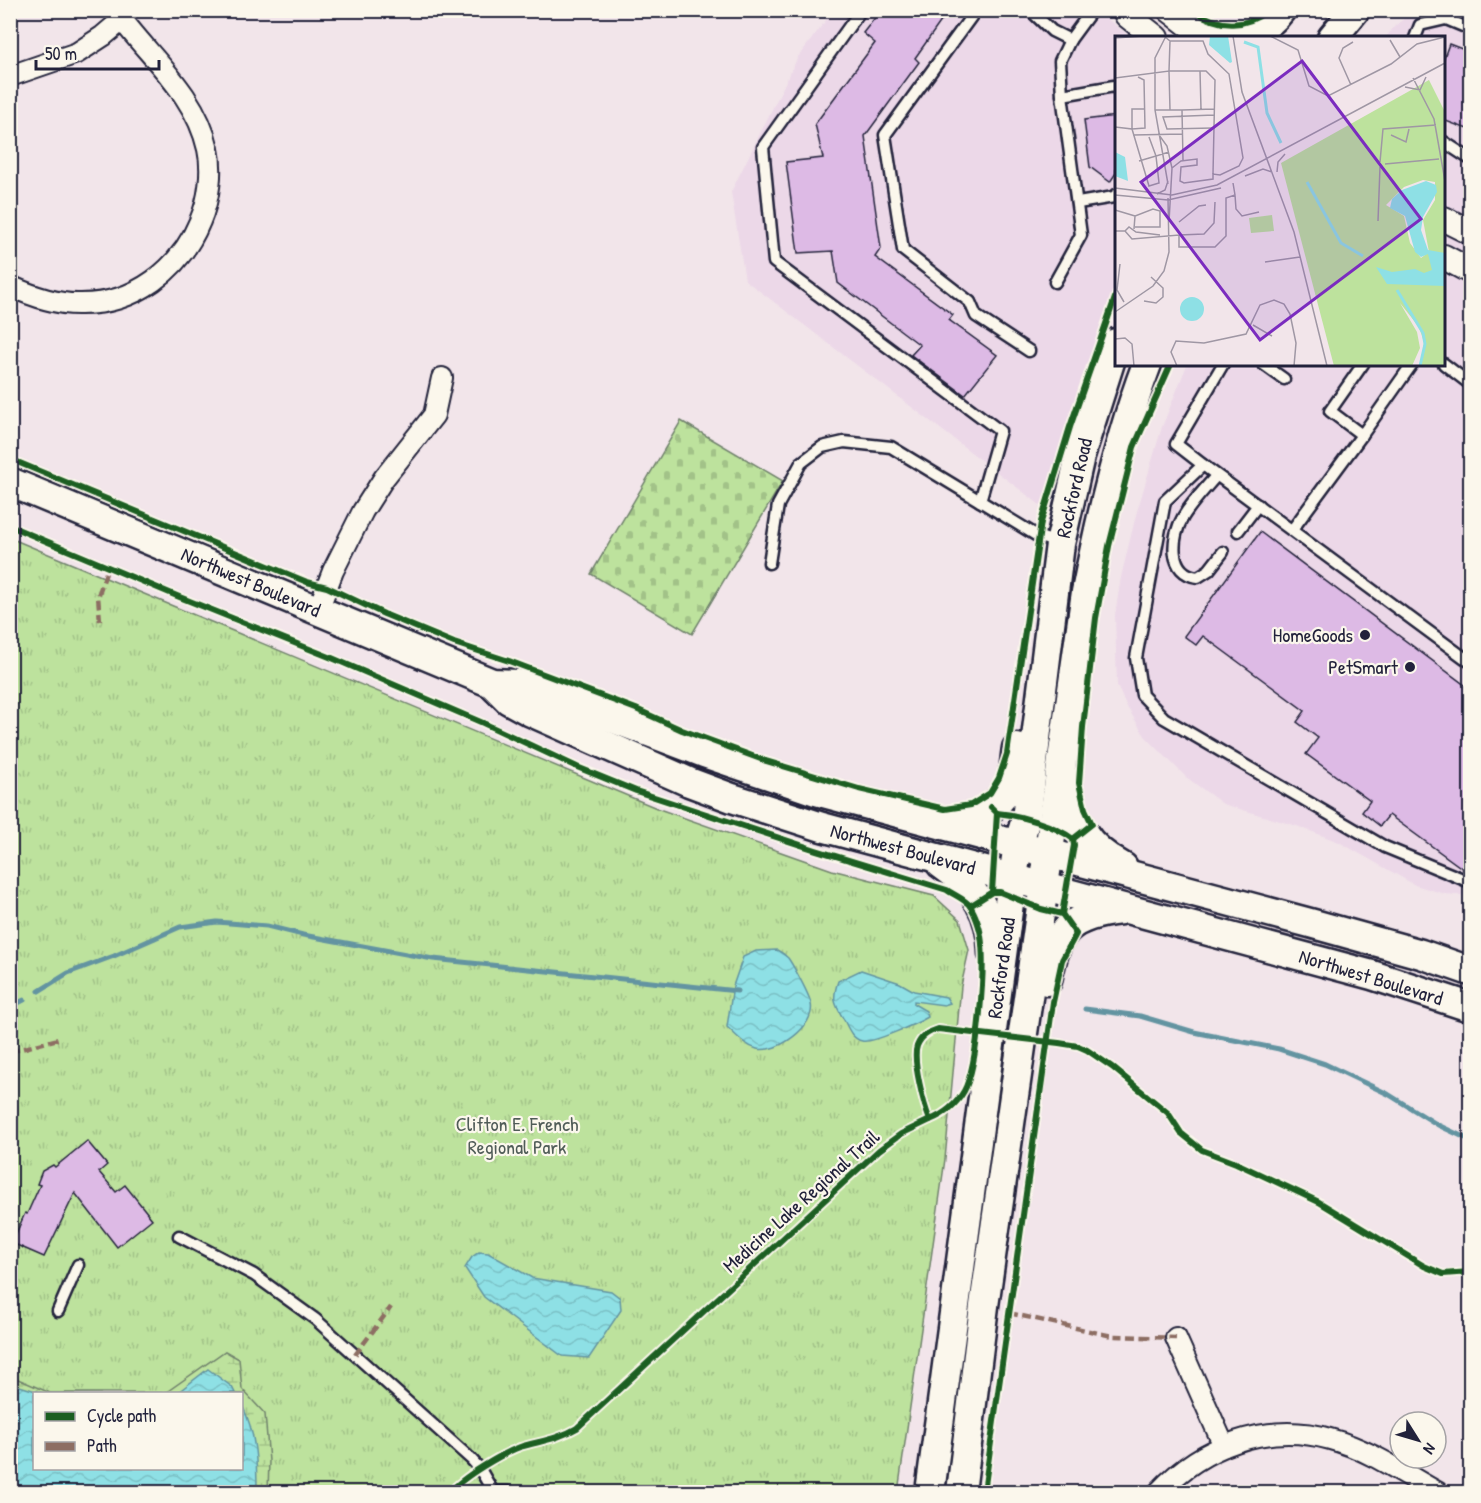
<svg xmlns="http://www.w3.org/2000/svg" width="1481" height="1503" font-family="'Patrick Hand',sans-serif">
	<style>
		.built { fill: #ecd8e8 }
		.wetland { fill: url(#wetland-marsh); stroke: #70826c; stroke-width: 1.5 }
		.cemetery { fill: url(#cemetery-stones); stroke: #70826c; stroke-width: 1.5 }
		.park { fill: url(#park-tufts); stroke: #70826c; stroke-width: 1.5 }
		.water { fill: url(#water-waves); stroke: #6394a1; stroke-width: 1.5 }
		.lines { fill: none; stroke-linecap: round; stroke-linejoin: round }
		.stream { stroke: #6394a1; stroke-width: 5 }
		.building { fill: #ddbae5; stroke: #22223b; stroke-width: 1.5 }
		.service-casing { stroke: #22223b; stroke-width: 15 }
		.minor-casing { stroke: #22223b; stroke-width: 24 }
		.tertiary-casing { stroke: #22223b; stroke-width: 28 }
		.secondary-casing { stroke: #22223b; stroke-width: 33 }
		.service { stroke: #fbf7ec; stroke-width: 10 }
		.minor { stroke: #fbf7ec; stroke-width: 20 }
		.tertiary { stroke: #fbf7ec; stroke-width: 24 }
		.secondary { stroke: #fbf7ec; stroke-width: 28 }
		.quiet { stroke: #8d6e63; stroke-width: 4.5; stroke-dasharray: 9 4.5; stroke-linecap: butt }
		.cycleway-casing { stroke: #fbf7ec; stroke-width: 10 }
		.cycleway { stroke: #1b5e20; stroke-width: 6 }
		.poi-dot { fill: #22223b; stroke: #fbf7ec; stroke-width: 2 }
		.labels { text-anchor: middle; stroke-width: 4.5; stroke-linejoin: round; paint-order: stroke }
		.street-label { font-size: 20px; fill: #22223b; stroke: #fbf7ec }
		.poi-label { font-size: 20px; fill: #22223b; stroke: #fbf7ec; text-anchor: end }
		.park-label { font-size: 20px; fill: #505c58; stroke: #fbf7ec }
		.inset-river { fill: none; stroke: #8ee0e5; stroke-width: 3 }
		.inset-road { fill: none; stroke: #9f97a4; stroke-width: 1.5 }
		.view { fill: #7b2cbf; fill-opacity: 0.15; stroke: #7b2cbf; stroke-width: 3 }
		.inset-edge { fill: none; stroke: #22223b; stroke-width: 3 }
	</style>
	<defs>
		<pattern id="wetland-marsh" width="20" height="14" patternUnits="userSpaceOnUse" patternTransform="scale(1.5)"><rect width="20" height="14" fill="#bde29d"/><path d="M1 5h8M5 5V1M11 12h8M15 12V8" fill="none" stroke="#a2c288"/></pattern>
		<pattern id="cemetery-stones" width="16" height="16" patternUnits="userSpaceOnUse" patternTransform="scale(1.5)"><rect width="16" height="16" fill="#bde29d"/><path d="M2 7V4a2 2 0 0 1 4 0v3zM10 15v-3a2 2 0 0 1 4 0v3z" fill="#a2c288"/></pattern>
		<pattern id="park-tufts" width="24" height="20" patternUnits="userSpaceOnUse" patternTransform="scale(1.5)"><rect width="24" height="20" fill="#bde29d"/><path d="M3 7l-1-3M5 7V3M7 7l1-3M15 17l-1-3M17 17v-4M19 17l1-3" fill="none" stroke="#a2c288"/></pattern>
		<pattern id="water-waves" width="16" height="10" patternUnits="userSpaceOnUse" patternTransform="scale(1.5)"><rect width="16" height="10" fill="#8ee0e5"/><path d="M0 5q4-4 8 0t8 0" fill="none" stroke="#7ac0c5"/></pattern>
	</defs>
	<rect width="100%" height="100%" fill="#f2e5ea"/>
	<filter id="ink" filterUnits="userSpaceOnUse"><feTurbulence type="fractalNoise" baseFrequency=".0167" numOctaves="2"/><feDisplacementMap in="SourceGraphic" scale="12" xChannelSelector="R" yChannelSelector="G"/><feConvolveMatrix kernelMatrix="1 2 1 2 8 2 1 2 1" color-interpolation-filters="sRGB"/></filter>
	<g filter="url(#ink)">
		<g class="built">
			<polygon points="833,11 1097,11 1130,37 1116,38 1116,311 1086,394 1048,511 745,280 731,192 798,57"/>
			<polygon points="1413,11 1470,11 1470,896 1445,894 1415,885 1339,842 1297,826 1223,804 1186,777 1145,736 1127,707 1117,686 1115,615 1121,577 1136,515 1162,427 1187,365 1444,364 1444,38 1386,37 1395,26"/>
		</g>
		<polygon class="wetland" points="226,1347 248,1352 296,1455 289,1492 11,1492 11,1363 101,1393 34,1394 34,1468 242,1468 242,1394 144,1393"/>
		<polygon class="cemetery" points="681,421 783,481 692,634 591,574"/>
		<polygon class="park" points="10,538 659,809 832,870 934,896 960,920 969,950 961,986 945,1159 898,1492 268,1492 269,1461 265,1414 242,1389 239,1359 225,1351 165,1393 50,1393 11,1376"/>
		<g class="water">
			<path d="M777,950c4,2 8,5 11,8 5,7 22,38 23,46 5,22 -34,50 -54,45 -12,-3 -21,-14 -30,-22l6,-41 10,-29 13,-6z"/>
			<path d="M861,970l39,13 14,8 32,6 4,6 -6,2 -30,-4v3l12,7 2,6c-10,6 -57,27 -66,24 -10,-2 -14,-13 -18,-21 -10,-17 -12,-21 -6,-39z"/>
			<polygon points="479,1252 488,1253 532,1278 611,1291 620,1298 621,1310 589,1358 562,1356 484,1297 465,1268 472,1257"/>
			<polygon points="208,1369 232,1387 235,1393 177,1393"/>
			<path d="M10,1383l32,10 -8,1v74h208v-63c14,28 15,57 15,87h-246z"/>
		</g>
		<g class="lines">
			<g class="stream">
				<polyline points="39,991 68,973 114,956 180,927 217,922 267,926 303,935 433,959 737,991"/>
				<polyline points="10,1000 18,1003 24,1000"/>
				<polyline points="1085,1009 1140,1016 1194,1032 1279,1049 1325,1064 1388,1094 1438,1125 1470,1140"/>
			</g>
		</g>
		<g class="building">
			<polygon points="881,10 949,10 915,58 919,62 865,136 881,248 875,257 953,315 949,320 997,355 965,395 911,355 920,345 838,283 833,251 798,253 786,162 823,158 815,124 875,43 863,33"/>
			<polygon points="1449,44 1470,52 1470,130 1443,120 1443,60"/>
			<polygon points="1116,116 1116,173 1110,182 1090,167 1084,120"/>
			<polygon points="1260,532 1470,689 1470,874 1389,815 1380,826 1362,812 1370,801 1306,754 1318,738 1297,722 1305,711 1203,636 1196,645 1184,636"/>
			<polygon points="87,1141 107,1165 99,1172 116,1192 125,1185 152,1219 117,1247 75,1193 44,1257 12,1243 25,1213 27,1214 40,1185 37,1184 42,1171 53,1165 55,1167"/>
		</g>
		<g class="lines">
			<defs>
				<g id="service">
					<polyline points="861,10 763,147 774,262 1000,431 980,501 1039,537 1059,543"/>
					<polyline points="976,10 885,135 903,250 970,302 976,316 1029,351"/>
					<polyline points="1030,10 1052,31 1070,40 1092,10"/>
					<polyline points="1415,38 1420,25 1446,19 1470,29"/>
					<polyline points="1062,95 1114,86 1116,88"/>
					<polyline points="1444,142 1470,159"/>
					<polyline points="1078,203 1114,197 1116,195"/>
					<polyline points="1055,282 1081,235 1062,95 1060,61 1070,40"/>
					<polyline points="1223,364 1176,444 1203,465 1165,501 1136,658 1142,695 1164,718 1385,847 1470,882"/>
					<polyline points="1263,364 1284,379"/>
					<polyline points="1363,364 1330,411 1362,435 1412,364"/>
					<polyline points="1444,364 1470,384"/>
					<polyline points="1203,465 1470,662"/>
					<path d="M1216,476c-11,13 -24,26 -33,41 -12,20 -15,57 15,60l11,-7 14,-18"/>
					<polyline points="1292,530 1362,435"/>
					<polyline points="1238,531 1258,505"/>
					<polyline points="769,563 778,505 801,463 822,447 844,442 891,447 980,501"/>
					<polyline points="179,1236 254,1275 315,1319 471,1459 480,1469 493,1492 508,1492"/>
					<polyline points="58,1311 78,1265"/>
				</g>
				<g id="minor">
					<polyline points="10,76 77,53 103,36 122,20"/>
					<path d="M10,286c22,10 47,19 71,18 54,0 99,-34 119,-83 9,-21 13,-50 8,-72 -13,-58 -60,-92 -93,-139"/>
					<polyline points="318,610 333,571 363,511 384,478 434,415 442,378"/>
					<polyline points="1176,1338 1224,1446"/>
					<path d="M1159,1492c43,-46 108,-71 171,-53 38,10 73,34 107,53"/>
				</g>
				<g id="tertiary">
					<polyline points="1125,10 1127,15 1156,38"/>
					<polyline points="1170,10 1206,38"/>
					<polyline points="1444,219 1470,232"/>
					<polyline points="1444,257 1470,271"/>
				</g>
				<g id="secondary">
					<polyline points="1198,32 1224,38"/>
					<path d="M1227,38c22,-3 40,-9 54,-28"/>
					<polyline points="1332,38 1355,10"/>
					<polyline points="10,482 492,683 518,684 543,692 704,753 816,791 1310,923 1421,954 1470,971"/>
					<polyline points="492,683 509,700 531,712 689,782 732,798 822,827 1372,975 1470,1007"/>
					<path d="M1066,780c5,42 20,67 57,87"/>
					<path d="M944,824c26,0 54,-15 66,-39 5,-11 5,-26 7,-37"/>
					<path d="M941,864c35,24 51,48 52,90"/>
					<path d="M1047,981c10,-51 20,-65 74,-71"/>
					<polyline points="930,1492 1010,896 1018,845 1026,819 1060,544 1080,456 1116,343"/>
					<path d="M961,1492l23,-186 102,-714c15,-78 33,-154 61,-228"/>
				</g>
			</defs>
			<use href="#service" class="service-casing"/>
			<use href="#minor" class="minor-casing"/>
			<use href="#tertiary" class="tertiary-casing"/>
			<use href="#secondary" class="secondary-casing"/>
			<use href="#service" class="service"/>
			<use href="#minor" class="minor"/>
			<use href="#tertiary" class="tertiary"/>
			<use href="#secondary" class="secondary"/>
			<g class="quiet">
				<polyline points="100,621 98,596 108,567"/>
				<polyline points="10,1052 58,1039"/>
				<polyline points="1009,1313 1112,1336 1176,1338"/>
				<polyline points="355,1355 391,1307"/>
			</g>
			<defs>
				<g id="cycleway">
					<path d="M1193,10c25,17 50,20 75,0"/>
					<polyline points="10,459 307,582 327,587 384,614 454,643 509,661 636,709 682,730 766,761 859,789 945,809 971,805 990,793 999,778 1007,754 1041,522 1070,427 1116,295"/>
					<path d="M10,526l167,70 155,62 151,65 94,44 59,24 180,59 131,40c7,5 18,9 23,16 5,7 10,22 11,30 5,30 -3,130 -17,155 -8,14 -19,23 -34,29"/>
					<polyline points="991,807 997,813 992,892"/>
					<path d="M997,813c22,2 58,12 76,26l1,6 -12,69"/>
					<polyline points="1073,839 1092,824 1085,809 1079,783 1083,727 1096,618 1109,546 1134,447 1171,364"/>
					<polyline points="970,906 992,892 1000,892 1041,909 1062,914 1076,934 1062,960 1053,1002 984,1492"/>
					<path d="M450,1492c13,-15 51,-38 70,-45 20,-6 39,-8 57,-19l302,-278 22,-16 29,-14c-6,-14 -18,-60 -13,-74 4,-10 11,-14 21,-17l121,14 19,3 9,4 25,17 56,46 13,20 21,17 34,13 83,39 105,64 19,8 27,-2"/>
				</g>
			</defs>
			<use href="#cycleway" class="cycleway-casing"/>
			<use href="#cycleway" class="cycleway"/>
		</g>
	</g>
	<g class="poi-dot">
		<circle cx="1365" cy="635" r="6"/>
		<circle cx="1410" cy="667" r="6"/>
	</g>
	<g class="labels">
		<g class="street-label">
			<text transform="translate(1074 488) rotate(-77)" y="7">Rockford Road</text>
			<text transform="translate(251 582) rotate(23)" y="7">Northwest Boulevard</text>
			<text transform="translate(903 849) rotate(15)" y="7">Northwest Boulevard</text>
			<text transform="translate(1001 968) rotate(-82)" y="7">Rockford Road</text>
			<text transform="translate(1371 977) rotate(17)" y="7">Northwest Boulevard</text>
			<text transform="translate(801 1201) rotate(-42)" y="7">Medicine Lake Regional Trail</text>
		</g>
		<g class="poi-label">
			<text x="1353" y="642">HomeGoods</text>
			<text x="1398" y="674">PetSmart</text>
		</g>
		<g class="park-label">
			<text x="517" y="1131">Clifton E. French<tspan x="517" dy="23">Regional Park</tspan></text>
		</g>
	</g>
	<g transform="translate(1115 36)">
		<rect width="330" height="330" fill="#f2e5ea"/>
		<path d="M157,179l2,16 -23,2 -2,-15z" fill="#bde29d"/>
		<path d="M314,44l16,32v254h-24l3,-24 -5,-15 -19,-24 17,29 3,16 -8,18h-78l-53,-203zM308,144l12,2v18l-12,20 6,32 -8,6 -11,-15 -6,-27 -18,-11 18,-18z" fill="#bde29d" fill-rule="evenodd"/>
		<path d="M113,0l4,26 -2,1 -21,-18 1,-9zM0,116l10,5 3,24 -13,-5zM311,145l10,4 1,7 -14,25 -2,13 7,20 17,3v33l-58,-2 -11,-17 16,5 23,-3 9,4 8,-3 -4,-16 -7,3 -6,-5 -10,-36 -15,-8 2,-9 10,-9zM65 273a12 12 0 1 1 24 0a12 12 0 1 1-24 0Z" fill="#8ee0e5"/>
		<path class="inset-river" d="M129,6l14,5 9,66 14,30M192,146l34,61 22,13M282,254l26,43 2,11 -5,22"/>
		<path class="inset-road" d="M49,0l6,5h33l5,13 21,20 14,84 -4,8 -19,9 -7,-1v5l-29,4 -4,-2 1,-14 16,-2v-6l-16,2 -9,7M51,0l-11,22v52l13,74M118,0l9,56 52,140 33,134M155,0l28,14 11,36 19,10 63,-32 26,-20 28,-7M0,2l28,-2M275,4l10,17M55,5l-1,30h37l9,9 -2,94M85,35l1,38M23,41l6,3 1,48 -13,1v-20h13M0,42l54,-7 1,39M298,42l21,41 11,62M236,49l-12,-27 4,-10 10,-6M290,51l15,3 6,-13M40,74h27l1,50M67,74l32,-1M0,91l17,2 17,57 10,-3 -3,-27 13,-4M98,92l-46,1 -4,-12 51,-2M18,99l50,-1M44,99l8,11 5,22 -3,54M276,99l15,7 3,-13M24,125l17,-5 -7,-19M265,126l3,-33 53,-4M270,128l54,-5M162,136l1,-10 7,-8M130,140l18,-7 9,3M0,152l57,7 45,-10 228,-122M42,158l8,-4 3,-9M0,159l53,5 53,-12M120,159l1,14 6,7 17,-4M0,174l20,6M263,185l2,-54M64,186l20,-16 7,-1M19,193l1,-13 18,-7 7,2v16h-25M0,195h10l7,8 47,-4v12h36l11,-11v-38l9,-3 -2,-12M10,195l4,-4 7,5 24,3M64,199l25,-1 10,-11 1,-21M150,226l35,-5M5,228l-3,26 7,12M29,265l12,2 7,-6v-9l-12,-11M0,276l38,-26 11,-15 5,-19 -1,-54M138,289l19,11M0,303l10,-1 7,6 2,22M62,330l-6,-14 5,-11 28,2 42,-9 14,-29 14,-5 10,4 6,10 6,29 -2,23"/>
		<path class="view" d="M187,25l119,158 -161,121 -119,-158z"/>
		<rect width="330" height="330" class="inset-edge"/>
	</g>
	<rect width="1481" height="1503" fill="none" stroke="#fbf7ec" stroke-width="36"/>
	<rect x="18" y="18" width="1445" height="1467" fill="none" stroke="#22223b" stroke-width="2" filter="url(#ink)"/>
	<rect x="33" y="1392" width="210" height="78" fill="#fbf7ec" stroke="#a4a2a5" stroke-width="1.5"/>
	<rect x="45" y="1412" width="30" height="9" fill="#1b5e20" stroke="#a4a2a5" stroke-width="1.5"/>
	<text x="87" y="1422" font-size="18" fill="#22223b">Cycle path</text>
	<rect x="45" y="1442" width="30" height="9" fill="#8d6e63" stroke="#a4a2a5" stroke-width="1.5"/>
	<text x="87" y="1452" font-size="18" fill="#22223b">Path</text>
	<g transform="translate(1418 1440) rotate(127)"><circle r="28" fill="#fbf7ec" stroke="#a4a2a5" stroke-width="1.5"/>
	<path d="M0-4.5L10 22L0 15L-10 22Z" fill="#22223b"/>
	<text y="-9" font-size="16" font-weight="bold" text-anchor="middle" fill="#22223b">N</text>
	</g>
	<path d="M36 60v9h123v-9" fill="none" stroke="#22223b" stroke-width="3"/>
	<text x="45" y="60" font-size="18" fill="#22223b" stroke="#fbf7ec" stroke-width="4.5" paint-order="stroke">50 m</text>
</svg>
